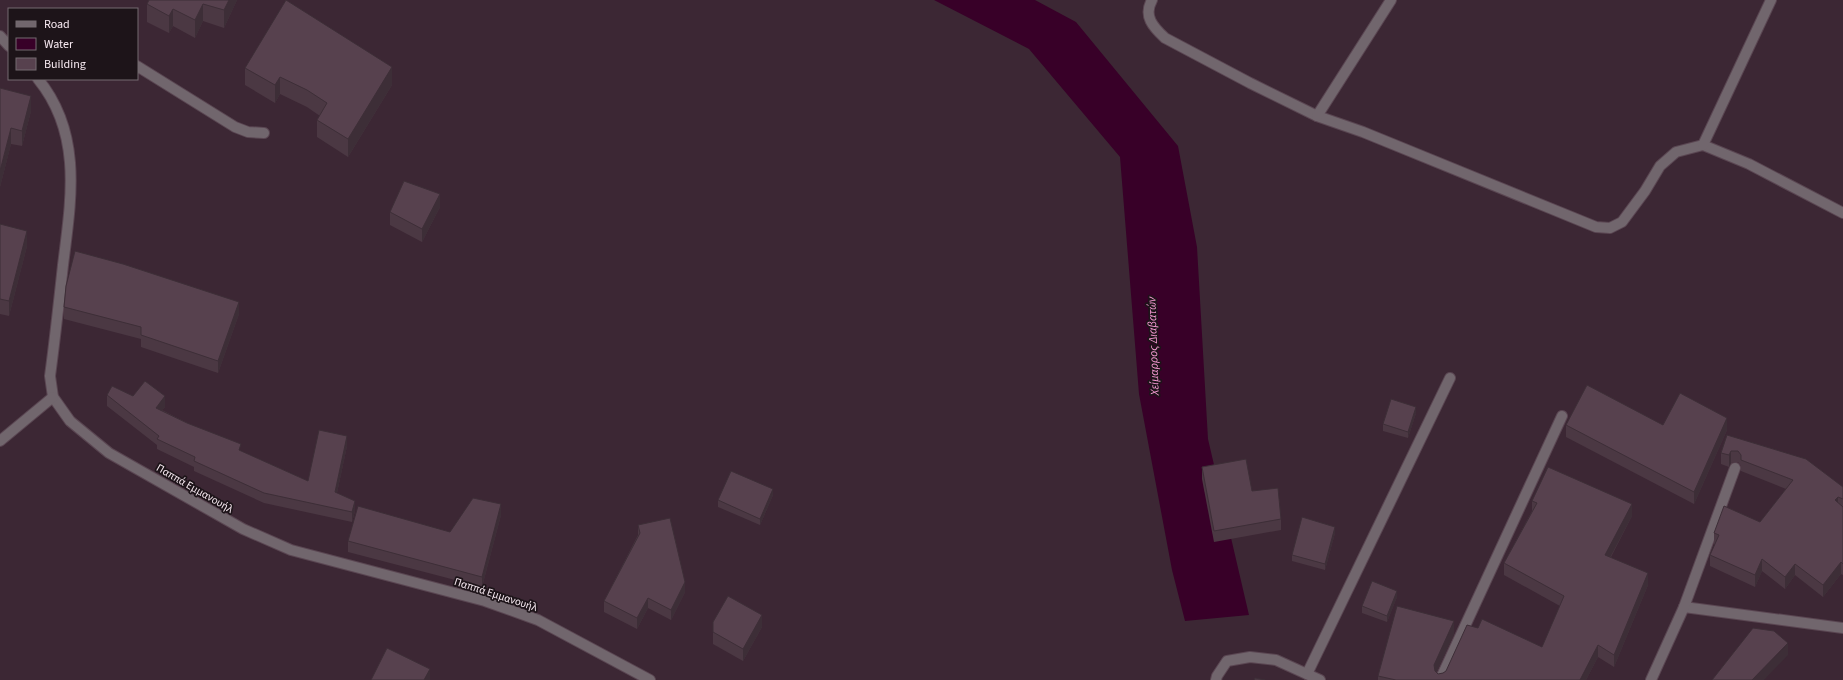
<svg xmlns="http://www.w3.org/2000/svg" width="1843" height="680" font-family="'Source Sans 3',sans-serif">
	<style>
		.water { fill: #380028 }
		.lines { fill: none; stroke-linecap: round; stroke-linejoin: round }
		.minor-casing { stroke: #5a4652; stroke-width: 12 }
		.minor { stroke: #71666d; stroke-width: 10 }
		.wall { fill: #4b3843 }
		.shaded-wall { fill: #3d2e37 }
		.building { fill: #57414e; stroke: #3d2e37 }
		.labels { text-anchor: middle; stroke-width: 3.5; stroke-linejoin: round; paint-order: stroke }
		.street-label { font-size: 11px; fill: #f8eaf2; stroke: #1d1419 }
		.water-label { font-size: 12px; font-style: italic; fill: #f89bd5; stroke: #1d1419 }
	</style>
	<rect width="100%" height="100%" fill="#3c2734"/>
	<polygon class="water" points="934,0 1035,0 1076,22 1178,146 1197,247 1208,439 1249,615 1185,621 1172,570 1139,394 1120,157 1029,49"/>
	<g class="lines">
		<defs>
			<g id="minor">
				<path d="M1152,0c-9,16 1,27 13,38l85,45 67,33 46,16 233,95 14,1 12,-6 23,-31 15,-25 16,-14 27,-7 46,19 94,49"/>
				<polyline points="0,36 9,46"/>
				<polyline points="137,66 235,127 248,132 264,133"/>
				<path d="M38,79c45,55 33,121 25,186 -4,37 -8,74 -13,111l3,21 17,24 39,32 134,76 48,21 194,51 53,19 112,60"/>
				<polyline points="1317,116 1391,0"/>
				<polyline points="1703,145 1771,0"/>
				<polyline points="0,441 53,397"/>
				<polyline points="1684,607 1843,628"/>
				<polyline points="1307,674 1450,378"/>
				<polyline points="1216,680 1217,676 1227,661 1250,657 1276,660 1320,680"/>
				<polyline points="1440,680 1562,416"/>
				<polyline points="1651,680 1684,607 1735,468"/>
			</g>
		</defs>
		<use href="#minor" class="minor-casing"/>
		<use href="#minor" class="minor"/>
	</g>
	<g class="wall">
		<polygon points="237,0 224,28 203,21 195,38 173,26 169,33 147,22 147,4"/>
		<polygon points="245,68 392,85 348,157 317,137 317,120 320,116 307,107 280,94 275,103 245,85"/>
		<polygon points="0,88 31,111 22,146 11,144 0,187"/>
		<polygon points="440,207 422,242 390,225 390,212"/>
		<polygon points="0,224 27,246 9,316 0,314"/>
		<polygon points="64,307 239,314 218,373 141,347 141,339 64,319"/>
		<polygon points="107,395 133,396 165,407 162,410 241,451 308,481 347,446 337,493 355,511 352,522 264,503 194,471 194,467 157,449 157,445 107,406"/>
		<polygon points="1416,413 1408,438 1383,431 1383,424"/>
		<polygon points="1566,425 1663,425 1727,430 1694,504 1566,437"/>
		<polygon points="1727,435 1843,487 1843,575 1841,574 1823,597 1795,575 1785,589 1762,571 1755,587 1710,566 1710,555 1715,545 1714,544 1714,533 1760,522 1786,489 1741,471 1741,466 1738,462 1731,463 1729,467 1721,464 1721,453"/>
		<polygon points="1202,467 1252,491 1281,519 1281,530 1214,542 1202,479"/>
		<polygon points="773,495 760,525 718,507 718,500"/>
		<polygon points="1532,501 1632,516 1611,557 1648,585 1614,667 1598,657 1586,680 1378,680 1378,676 1454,634 1436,673 1438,674 1443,673 1542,647 1560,606 1504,575 1504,563 1532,511"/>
		<polygon points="501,515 482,587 348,552 348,541 450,532"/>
		<polygon points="638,525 685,592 671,620 648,608 637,629 604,612 604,601 638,535"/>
		<polygon points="1335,533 1325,570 1292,561 1292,555"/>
		<polygon points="1397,597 1387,622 1362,613 1362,606"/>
		<polygon points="713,622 762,627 743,661 713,644"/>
	</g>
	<g class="shaded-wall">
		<polygon points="229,0 237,0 224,28 224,10"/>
		<polygon points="203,4 203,21 195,38 195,20"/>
		<polygon points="173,9 173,26 169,33 169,16"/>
		<polygon points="392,67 392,85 348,157 348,139"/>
		<polygon points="280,77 280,94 275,103 275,85"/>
		<polygon points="31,96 31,111 22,146 22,131"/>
		<polygon points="11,128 11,144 0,187 0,171"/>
		<polygon points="440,194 440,207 422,242 422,229"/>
		<polygon points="27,231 27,246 9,316 9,301"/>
		<polygon points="239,302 239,314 218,373 218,361"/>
		<polygon points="165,396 165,407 156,418 156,408"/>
		<polygon points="1416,407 1416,413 1408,438 1408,432"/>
		<polygon points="1727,418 1727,430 1694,504 1694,492"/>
		<polygon points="347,436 347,446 335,502 335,492"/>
		<polygon points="1731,451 1731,463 1729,467 1729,455"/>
		<polygon points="773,489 773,495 760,525 760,519"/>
		<polygon points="1838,497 1838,509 1835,500"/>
		<polygon points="355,501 355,511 352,522 352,512"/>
		<polygon points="501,504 501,515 482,587 482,577"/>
		<polygon points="1632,504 1632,516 1605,567 1605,555"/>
		<polygon points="1335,527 1335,533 1325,570 1325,564"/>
		<polygon points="1762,559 1762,571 1755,587 1755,575"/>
		<polygon points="1841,562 1841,574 1823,597 1823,585"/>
		<polygon points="1795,564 1795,575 1785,589 1785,577"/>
		<polygon points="1648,573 1648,585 1614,667 1614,655"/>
		<polygon points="685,582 685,592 671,620 671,610"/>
		<polygon points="1397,591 1397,597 1387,622 1387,616"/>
		<polygon points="648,598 648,608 637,629 637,618"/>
		<polygon points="762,615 762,627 743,661 743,649"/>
		<polygon points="1454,621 1454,634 1434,677 1434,665"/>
		<polygon points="1788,643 1788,655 1764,680 1752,680"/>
		<polygon points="1598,645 1598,657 1586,680 1580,680"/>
		<polygon points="430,669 430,680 424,680"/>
	</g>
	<g class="building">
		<polygon points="149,0 229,0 224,10 203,4 195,20 173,9 169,16 147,4"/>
		<polygon points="286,0 392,67 348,139 317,120 327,103 307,90 280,77 275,85 245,68"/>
		<polygon points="0,88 31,96 22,131 11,128 0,171"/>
		<polygon points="404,181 440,194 422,229 390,212"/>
		<polygon points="0,224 27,231 9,301 0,299"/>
		<polygon points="75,251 123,264 239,302 218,361 141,335 141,327 64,307 66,286"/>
		<polygon points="145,381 165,396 156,408 187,423 241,444 239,450 308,481 319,430 347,436 335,492 355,501 352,512 264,493 194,461 195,457 157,439 159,436 107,395 112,386 133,396"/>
		<polygon points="1587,385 1663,425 1680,393 1727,418 1694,492 1566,425"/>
		<polygon points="1391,399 1416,407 1408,432 1383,424"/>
		<polygon points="1727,435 1806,459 1843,487 1843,499 1838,497 1835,500 1843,507 1843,564 1841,562 1823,585 1795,564 1785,577 1762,559 1755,575 1710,555 1719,535 1714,533 1724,506 1760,522 1793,480 1741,460 1741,455 1738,451 1731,451 1729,455 1721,453"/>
		<polygon points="1246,459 1252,491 1278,488 1281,519 1214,531 1202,467"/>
		<polygon points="1548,467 1632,504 1605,555 1648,573 1614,655 1598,645 1580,680 1396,680 1378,676 1397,606 1454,621 1434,665 1435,671 1438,674 1443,673 1446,671 1467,625 1478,628 1482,619 1542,647 1564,596 1504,563 1537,503 1532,501"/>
		<polygon points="731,471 773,489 760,519 718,500"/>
		<polygon points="473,498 501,504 482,577 348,541 358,506 450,532"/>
		<polygon points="1302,517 1335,527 1325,564 1292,555"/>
		<polygon points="670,518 685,582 671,610 648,598 637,618 604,601 640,533 638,525"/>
		<polygon points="1372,581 1397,591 1387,616 1362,606"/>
		<polygon points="728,596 762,615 743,649 713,632 713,622"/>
		<polygon points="1753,628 1774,631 1788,643 1752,680 1712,680"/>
		<polygon points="387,648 430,669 424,680 371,680"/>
		<polygon points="1255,678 1265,680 1254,680"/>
	</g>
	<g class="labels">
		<g class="street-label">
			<text transform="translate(195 488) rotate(30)" y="4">Παππά Εμμανουήλ</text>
			<text transform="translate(496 594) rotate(18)" y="4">Παππά Εμμανουήλ</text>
		</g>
		<g class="water-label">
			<text transform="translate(1153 346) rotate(-92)" y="4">Χείμαρρος Διαβατών</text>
		</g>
	</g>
	<rect x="8" y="8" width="130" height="72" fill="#1d1419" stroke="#756a70"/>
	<rect x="16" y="21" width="20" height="6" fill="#71666d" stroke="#756a70"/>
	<text x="44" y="28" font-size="12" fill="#f8eaf2">Road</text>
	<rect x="16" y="38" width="20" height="12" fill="#380028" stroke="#756a70"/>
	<text x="44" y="48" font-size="12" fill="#f8eaf2">Water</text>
	<rect x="16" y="58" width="20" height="12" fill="#57414e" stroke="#756a70"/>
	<text x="44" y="68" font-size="12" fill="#f8eaf2">Building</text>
</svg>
